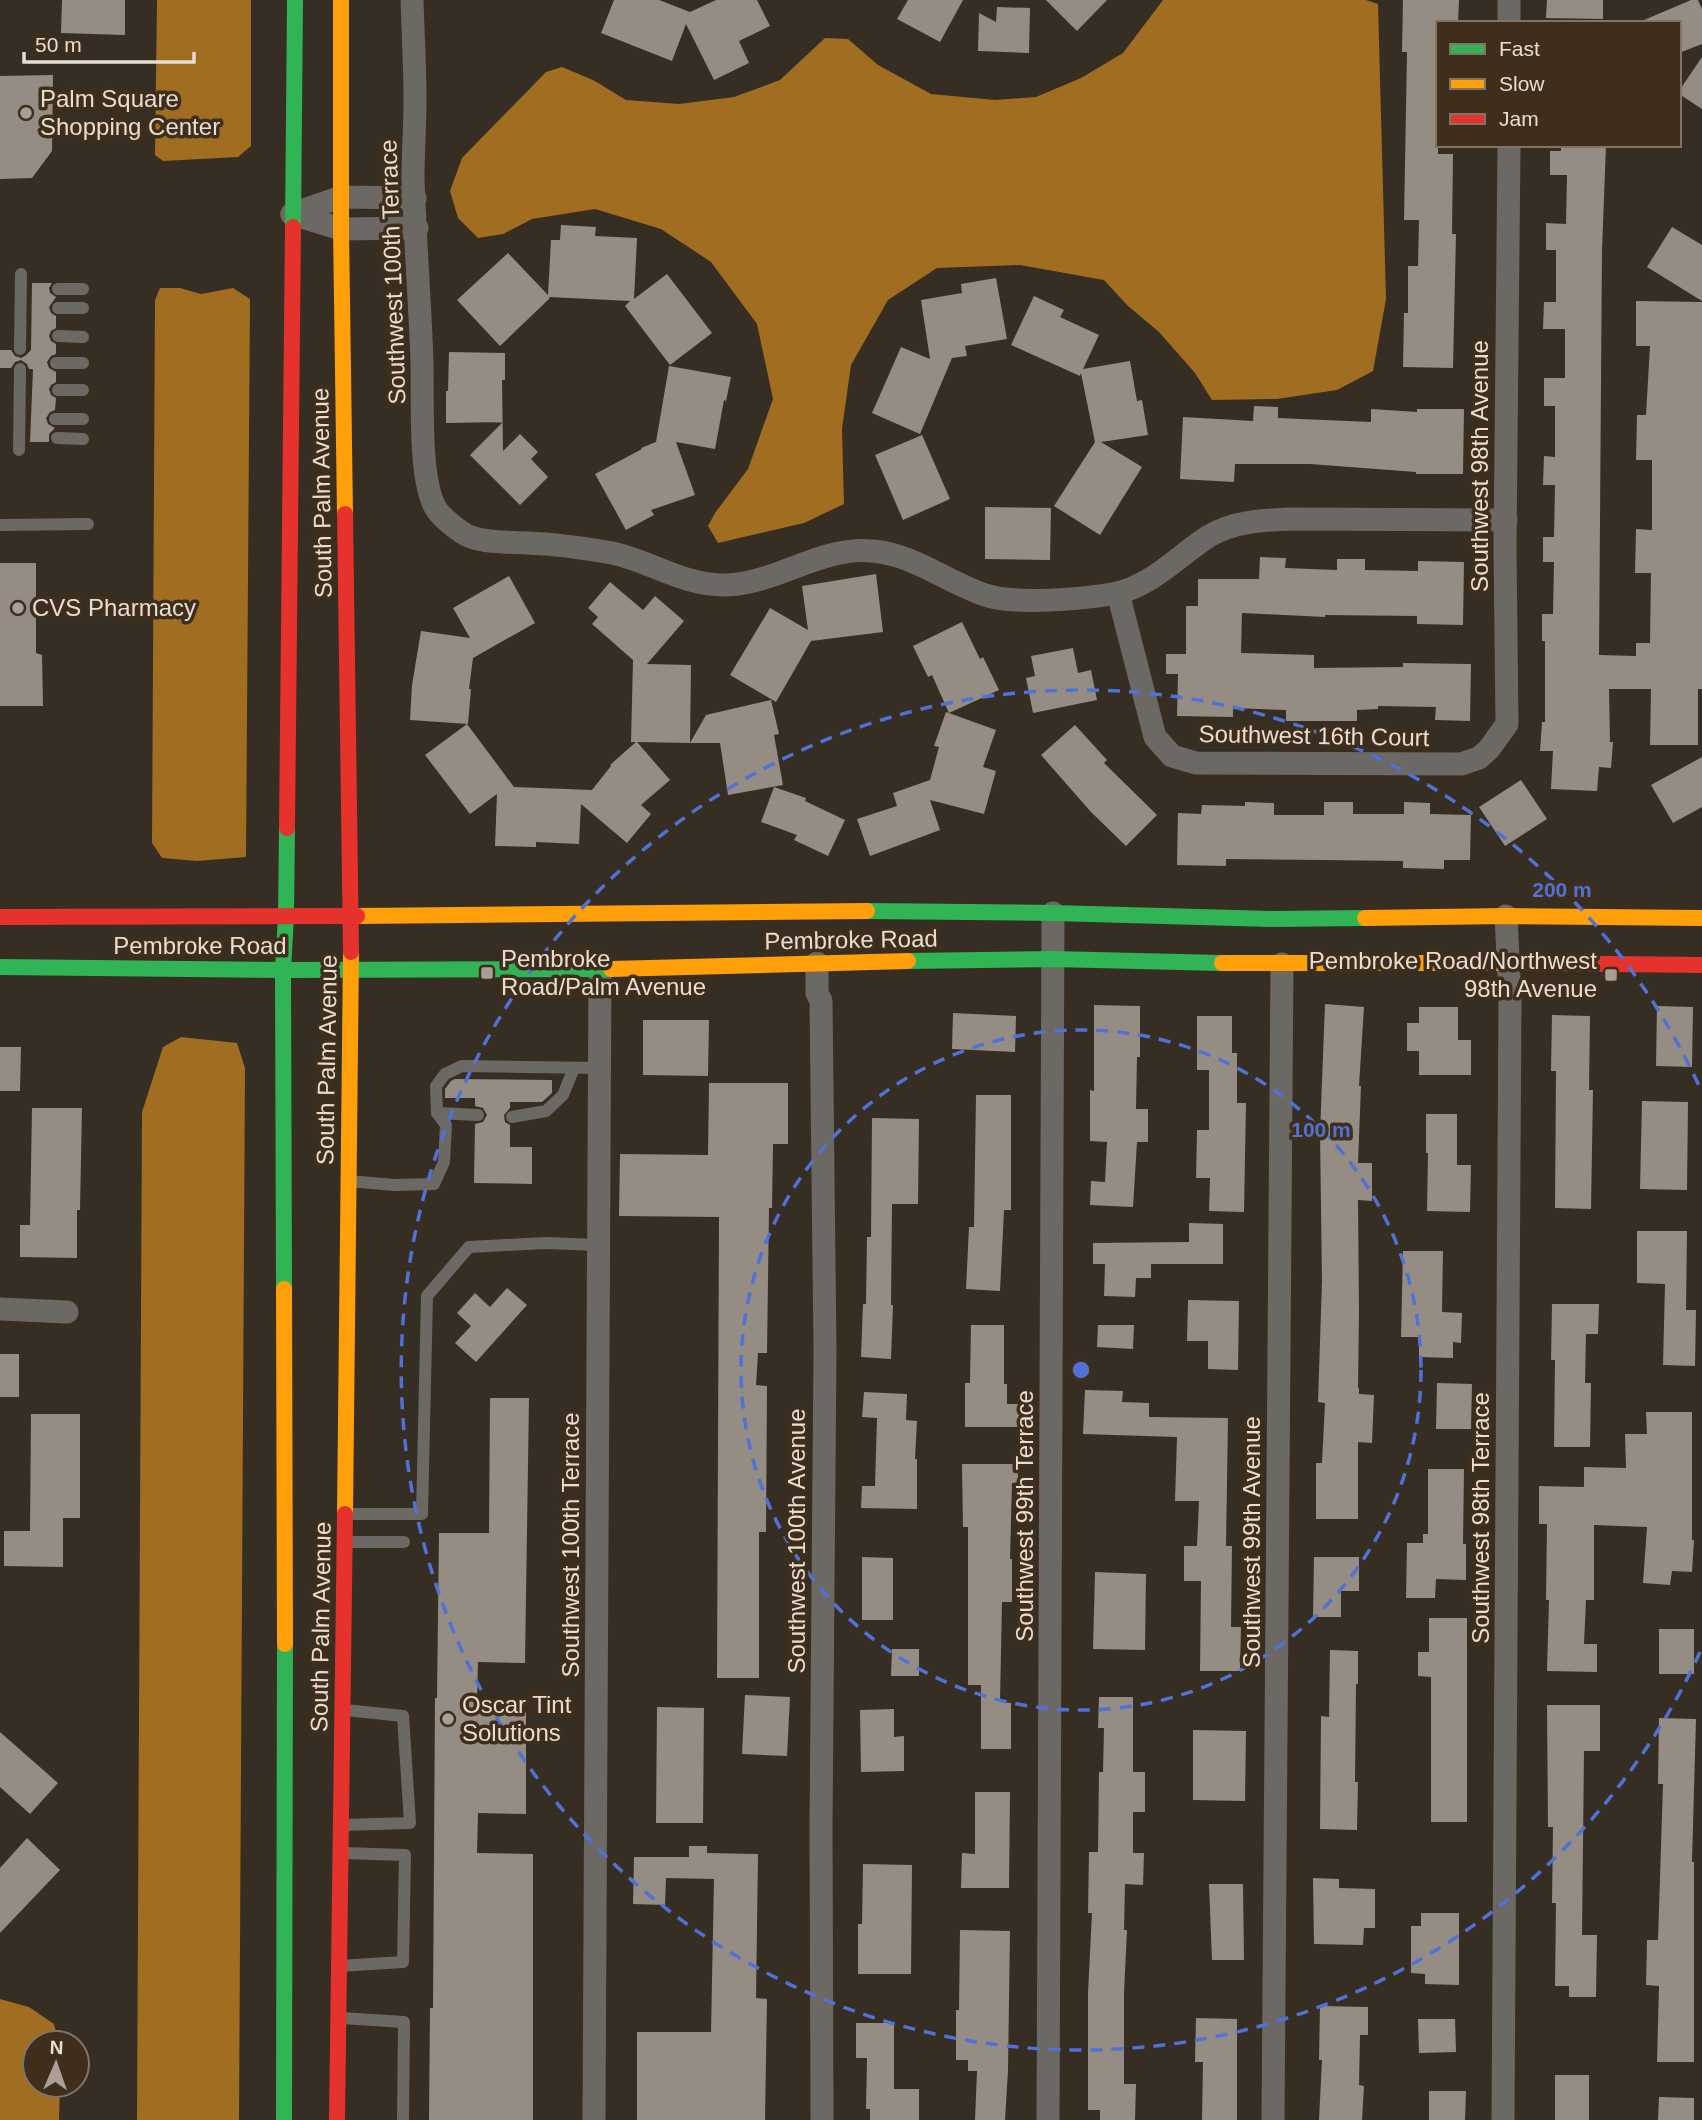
<svg xmlns="http://www.w3.org/2000/svg" width="1702" height="2120" font-family="Arial,sans-serif">
	<style>
		.water { fill: #a06d21 }
		.building { fill: #958d83 }
		.lines { fill: none; stroke-linecap: round; stroke-linejoin: round }
		.lane { stroke: #6c6864; stroke-width: 12 }
		.street { stroke: #6c6864; stroke-width: 23 }
		.fast { stroke: #30b455; stroke-width: 16 }
		.slow { stroke: #ff9f0a; stroke-width: 16 }
		.jam { stroke: #e5322d; stroke-width: 16 }
		.ring { fill: none; stroke: #5072d6; stroke-width: 3.5; stroke-dasharray: 12 9 }
		.poi-dot { fill: #a99f95; stroke: #3e2e1b; stroke-width: 2.5 }
		.labels { text-anchor: middle; stroke-width: 7; stroke-linejoin: round; paint-order: stroke }
		.poi-label { font-size: 24px; fill: #e7ddd2; stroke: #3e2e1b; text-anchor: start }
		.street-label { font-size: 24px; fill: #e7ddd2; stroke: #3e2e1b }
		.centre { fill: #5072d6; stroke: #3e2e1b; stroke-width: 3.5 }
		.ring-label { font-size: 21px; text-anchor: middle; font-weight: bold; fill: #5072d6; stroke: #3e2e1b; stroke-width: 7; stroke-linejoin: round; paint-order: stroke }
	</style>
	<rect width="100%" height="100%" fill="#362d23"/>
	<g class="water">
		<polygon points="157,0 251,0 251,146 238,157 163,161 155,155"/>
		<polygon points="1163,0 1366,0 1378,4 1386,299 1373,371 1337,390 1277,399 1212,400 1195,373 1159,332 1128,306 1104,280 1020,265 937,268 888,300 851,365 842,429 844,504 804,523 718,543 708,526 715,513 748,469 773,399 757,324 711,262 661,229 595,209 532,219 503,234 478,238 458,218 450,191 462,158 546,72 562,67 593,80 626,100 679,104 734,97 780,80 825,38 848,39 878,65 931,94 995,100 1036,97 1081,78 1123,53"/>
		<polygon points="160,288 180,288 201,294 233,288 250,299 246,857 197,861 162,858 152,843 155,300"/>
		<polygon points="181,1037 237,1043 245,1068 239,2120 137,2120 142,1112 163,1047"/>
		<polygon points="0,1999 29,2007 54,2024 59,2043 35,2043 35,2085 60,2085 59,2120 0,2120"/>
	</g>
	<g class="building">
		<polygon points="62,0 125,0 125,35 61,33"/>
		<polygon points="614,0 659,0 690,12 716,0 757,0 770,26 739,41 749,63 714,80 686,24 672,61 601,33"/>
		<polygon points="908,0 963,0 940,42 897,19"/>
		<polygon points="1046,0 1107,0 1077,31"/>
		<polygon points="1403,0 1459,0 1458,23 1438,23 1438,154 1453,154 1452,234 1456,234 1453,368 1403,367 1404,313 1408,313 1408,266 1418,266 1419,220 1404,220 1407,52 1402,52"/>
		<polygon points="1547,0 1603,0 1603,19 1546,18"/>
		<polygon points="1691,0 1698,0 1702,9 1702,44 1679,53 1679,23 1637,23"/>
		<polygon points="997,7 1030,8 1029,53 978,51 979,13 996,22"/>
		<polygon points="1702,57 1702,109 1679,94 1679,91"/>
		<polygon points="53,75 52,151 32,178 0,179 0,76"/>
		<polygon points="1561,145 1606,145 1602,250 1599,655 1636,656 1636,643 1650,643 1651,573 1635,573 1636,529 1652,530 1652,460 1636,460 1637,415 1646,415 1650,346 1636,346 1636,301 1702,302 1702,689 1698,689 1698,745 1650,745 1651,689 1609,689 1610,742 1613,742 1611,768 1599,767 1597,791 1551,789 1553,751 1540,751 1542,722 1545,722 1545,641 1542,641 1542,614 1553,614 1554,562 1543,562 1543,537 1554,537 1555,485 1543,485 1544,456 1555,457 1555,406 1544,406 1544,378 1565,378 1565,329 1543,329 1544,302 1556,302 1556,250 1546,250 1546,223 1566,224 1567,175 1550,175 1550,151 1561,151"/>
		<polygon points="561,225 596,227 595,236 637,238 634,299 667,274 712,333 670,365 625,306 630,301 549,297 550,298 500,346 457,300 508,253 548,295 551,240 560,240"/>
		<polygon points="1672,227 1702,245 1702,301 1647,267"/>
		<polygon points="996,278 1007,339 965,346 967,356 952,358 920,434 872,413 901,347 930,359 921,300 962,293 961,284"/>
		<polygon points="32,283 52,283 49,288 50,293 56,297 49,307 51,313 56,316 56,328 51,331 49,336 51,341 56,344 56,354 51,356 47,362 49,368 56,372 56,382 51,385 49,389 51,395 56,398 55,410 50,412 46,418 48,424 55,428 49,434 49,442 30,442 33,369 29,369 27,364 21,360 15,362 11,368 0,368 0,350 11,350 15,356 21,358 25,356 31,350"/>
		<polygon points="1034,296 1064,310 1060,317 1099,335 1083,369 1130,361 1137,401 1142,400 1148,435 1101,442 1142,467 1100,535 1054,506 1095,442 1081,373 1080,376 1011,345"/>
		<polygon points="449,352 505,353 505,380 502,380 503,451 520,434 538,452 531,459 548,477 520,505 470,455 503,422 446,423 446,391 448,391"/>
		<polygon points="669,366 731,377 726,401 724,400 715,449 676,442 695,495 651,510 654,515 626,530 595,474 642,449 641,448 656,442"/>
		<polygon points="1254,406 1278,407 1278,418 1371,422 1371,409 1417,412 1417,409 1464,409 1463,474 1416,474 1416,472 1310,464 1235,464 1234,482 1180,479 1183,417 1253,421"/>
		<polygon points="922,435 950,499 903,520 875,455"/>
		<polygon points="985,507 1051,508 1050,560 985,559"/>
		<polygon points="1260,557 1286,558 1285,568 1337,570 1337,559 1365,559 1365,570 1418,571 1418,561 1464,562 1463,625 1417,624 1417,616 1325,615 1325,617 1242,613 1241,653 1314,655 1314,668 1403,667 1403,663 1471,664 1470,721 1435,720 1436,707 1378,706 1378,709 1357,710 1357,721 1286,721 1286,710 1233,708 1233,717 1177,716 1178,674 1166,674 1166,654 1186,654 1186,606 1198,606 1198,579 1259,579"/>
		<polygon points="0,563 36,563 36,653 42,655 43,706 0,706"/>
		<polygon points="876,574 883,632 811,641 776,702 730,675 770,608 808,630 802,586"/>
		<polygon points="509,576 535,623 473,658 469,689 471,689 468,724 410,720 412,685 421,631 470,638 453,608"/>
		<polygon points="610,582 643,610 655,596 684,621 647,664 691,665 690,743 637,742 670,780 641,805 651,814 627,843 581,804 579,844 536,842 536,847 495,846 497,794 470,814 425,755 467,724 514,787 592,790 611,766 610,765 636,742 631,742 633,660 592,624 598,617 588,608"/>
		<polygon points="962,622 980,659 983,657 999,690 949,713 932,675 928,677 913,646"/>
		<polygon points="1073,648 1078,673 1091,670 1097,700 1033,713 1026,678 1035,676 1031,656"/>
		<polygon points="771,700 779,734 774,735 783,785 728,795 720,743 690,743 706,715"/>
		<polygon points="946,712 996,730 983,767 996,771 984,814 930,800 940,830 870,856 857,819 897,806 893,793 930,780 939,747 934,746"/>
		<polygon points="1075,725 1107,760 1104,763 1157,815 1126,846 1091,812 1041,755"/>
		<polygon points="1702,757 1702,807 1673,823 1651,785"/>
		<polygon points="1521,780 1547,819 1505,846 1479,807"/>
		<polygon points="774,787 806,798 805,801 845,820 828,856 794,840 797,835 761,822"/>
		<polygon points="1245,802 1274,803 1274,815 1324,815 1324,802 1353,802 1353,814 1404,814 1404,802 1430,803 1430,814 1471,815 1470,860 1444,860 1444,869 1403,868 1403,861 1324,860 1226,859 1226,866 1177,865 1178,813 1201,814 1202,805 1245,806"/>
		<polygon points="1325,1004 1364,1007 1359,1086 1361,1086 1358,1163 1372,1163 1372,1201 1358,1200 1359,1312 1358,1388 1359,1388 1359,1394 1374,1395 1372,1443 1358,1442 1358,1519 1316,1519 1316,1463 1322,1463 1325,1403 1318,1402 1322,1281 1320,1133"/>
		<polygon points="1094,1005 1140,1006 1140,1057 1137,1057 1136,1109 1148,1109 1148,1142 1137,1142 1133,1207 1090,1205 1091,1181 1105,1182 1107,1142 1090,1141 1090,1090 1094,1091"/>
		<polygon points="1657,1006 1693,1007 1692,1067 1656,1066"/>
		<polygon points="1419,1007 1458,1007 1458,1040 1471,1040 1471,1075 1419,1075 1419,1051 1407,1051 1407,1023 1419,1023"/>
		<polygon points="953,1013 1016,1016 1015,1052 952,1049"/>
		<polygon points="1552,1015 1590,1016 1589,1090 1593,1090 1591,1209 1555,1208 1556,1071 1551,1071"/>
		<polygon points="1197,1016 1232,1016 1232,1053 1237,1053 1237,1103 1246,1103 1244,1212 1209,1211 1210,1178 1196,1178 1197,1130 1209,1130 1209,1070 1197,1070"/>
		<polygon points="643,1020 709,1020 708,1076 643,1075"/>
		<polygon points="0,1047 21,1047 20,1091 0,1091"/>
		<polygon points="455,1079 552,1080 552,1093 542,1102 510,1102 510,1108 504,1115 505,1122 510,1125 510,1147 532,1147 532,1184 474,1183 475,1124 483,1122 487,1115 483,1108 475,1106 475,1098 445,1098 445,1089 451,1081"/>
		<polygon points="709,1083 788,1083 788,1144 773,1144 772,1208 769,1208 767,1353 758,1353 756,1385 767,1386 766,1532 759,1532 759,1678 717,1678 719,1217 619,1216 620,1154 708,1155"/>
		<polygon points="976,1095 1011,1095 1011,1210 1004,1210 1000,1291 966,1289 969,1227 974,1227"/>
		<polygon points="1642,1101 1688,1102 1687,1190 1640,1189"/>
		<polygon points="32,1108 82,1108 80,1210 77,1210 77,1258 20,1257 20,1225 30,1225"/>
		<polygon points="1426,1114 1457,1114 1457,1165 1471,1165 1470,1212 1427,1211 1428,1153 1426,1153"/>
		<polygon points="872,1118 919,1119 918,1204 892,1204 891,1305 893,1305 891,1359 861,1357 863,1304 866,1304 867,1237 871,1237"/>
		<polygon points="1189,1223 1223,1224 1223,1264 1151,1264 1151,1278 1136,1278 1135,1297 1104,1296 1105,1264 1093,1264 1093,1243 1189,1242"/>
		<polygon points="1637,1231 1687,1231 1686,1310 1696,1310 1695,1366 1663,1365 1665,1284 1637,1283"/>
		<polygon points="1403,1251 1443,1251 1442,1312 1462,1313 1461,1343 1453,1342 1453,1358 1419,1357 1419,1337 1401,1337"/>
		<polygon points="507,1288 527,1305 476,1362 455,1343 471,1326 457,1313 475,1293 490,1307"/>
		<polygon points="1188,1300 1239,1301 1238,1370 1208,1369 1208,1341 1187,1341"/>
		<polygon points="1552,1304 1599,1304 1598,1334 1586,1334 1585,1383 1591,1383 1590,1447 1554,1447 1555,1360 1551,1360"/>
		<polygon points="971,1325 1004,1325 1004,1384 1007,1384 1007,1404 1019,1404 1019,1427 965,1427 965,1383 970,1383"/>
		<polygon points="1098,1325 1134,1325 1133,1349 1097,1347"/>
		<rect x="0" y="1354" width="19" height="43"/>
		<polygon points="1437,1383 1472,1384 1471,1429 1436,1429"/>
		<polygon points="1085,1390 1123,1391 1122,1402 1149,1403 1149,1417 1228,1418 1226,1546 1232,1546 1231,1627 1241,1627 1240,1671 1200,1671 1201,1581 1184,1581 1184,1546 1197,1546 1199,1501 1175,1501 1177,1437 1083,1434"/>
		<polygon points="864,1392 907,1394 906,1420 917,1421 915,1459 917,1459 917,1509 861,1508 862,1486 875,1486 877,1418 862,1417"/>
		<polygon points="490,1398 529,1398 525,1663 478,1662 477,1698 478,1712 526,1712 526,1814 478,1813 477,1853 533,1854 533,2120 429,2120 430,2008 433,2008 435,1698 437,1698 439,1533 489,1533"/>
		<polygon points="1646,1412 1692,1412 1692,1540 1694,1540 1692,1572 1672,1571 1670,1585 1643,1583 1647,1527 1594,1525 1594,1600 1586,1600 1584,1644 1597,1644 1597,1672 1547,1671 1549,1600 1546,1600 1547,1524 1539,1524 1539,1486 1584,1487 1584,1467 1626,1468 1625,1434 1647,1434"/>
		<polygon points="31,1414 80,1414 80,1518 63,1518 63,1567 4,1566 4,1531 30,1531"/>
		<polygon points="962,1464 1018,1464 1018,1483 1012,1483 1010,1559 1012,1559 1012,1602 1002,1602 1000,1702 1011,1703 1011,1749 981,1749 981,1685 968,1685 968,1527 963,1527"/>
		<polygon points="1428,1469 1464,1469 1463,1544 1466,1544 1466,1580 1436,1579 1435,1598 1406,1598 1407,1543 1423,1543 1423,1534 1428,1534"/>
		<polygon points="862,1557 893,1558 893,1620 862,1620"/>
		<polygon points="1314,1557 1359,1557 1359,1591 1341,1591 1341,1617 1313,1617"/>
		<polygon points="1095,1572 1146,1574 1145,1650 1093,1649"/>
		<polygon points="1429,1618 1467,1618 1467,1822 1431,1822 1431,1677 1418,1676 1418,1652 1429,1652"/>
		<rect x="1659" y="1629" width="35" height="45"/>
		<polygon points="892,1649 919,1649 919,1676 891,1676"/>
		<polygon points="1330,1650 1358,1651 1358,1684 1356,1684 1355,1782 1358,1782 1357,1830 1320,1829 1321,1716 1329,1717"/>
		<polygon points="745,1695 790,1697 787,1756 742,1754"/>
		<polygon points="1099,1697 1133,1697 1133,1772 1145,1772 1145,1812 1133,1812 1133,1853 1144,1853 1143,1885 1125,1884 1124,1930 1127,1930 1124,1993 1124,2084 1136,2084 1135,2120 1100,2120 1100,2110 1088,2110 1088,1993 1092,1913 1088,1913 1089,1852 1098,1852 1099,1772 1103,1772 1104,1728 1098,1728"/>
		<polygon points="1547,1705 1600,1705 1600,1751 1584,1751 1582,1935 1597,1935 1596,1997 1569,1997 1569,1986 1555,1986 1556,1903 1552,1903 1553,1827 1548,1827"/>
		<polygon points="657,1707 704,1708 703,1823 656,1823"/>
		<polygon points="894,1709 894,1737 904,1736 904,1771 861,1772 860,1710"/>
		<polygon points="1659,1718 1696,1719 1692,1862 1694,1862 1694,2062 1657,2062 1659,1986 1646,1985 1647,1940 1658,1940 1663,1784 1658,1784"/>
		<polygon points="1193,1730 1246,1731 1245,1801 1193,1800"/>
		<polygon points="0,1732 58,1783 30,1814 0,1787"/>
		<polygon points="975,1792 1010,1792 1009,1888 961,1888 962,1853 975,1854"/>
		<polygon points="27,1838 60,1870 0,1933 0,1868"/>
		<polygon points="689,1846 707,1846 707,1853 758,1854 756,1998 767,1999 765,2120 637,2120 637,2032 711,2032 714,1879 666,1878 665,1905 633,1904 634,1857 689,1857"/>
		<polygon points="863,1864 912,1865 911,1974 858,1974 858,1924 862,1924"/>
		<polygon points="1313,1878 1339,1879 1339,1888 1375,1889 1375,1928 1364,1928 1363,1945 1314,1944"/>
		<polygon points="1209,1884 1243,1884 1244,1960 1212,1960"/>
		<polygon points="1421,1913 1459,1913 1459,1985 1425,1984 1425,1974 1411,1973 1411,1926 1421,1926"/>
		<polygon points="960,1930 1010,1931 1008,2071 1005,2120 975,2120 977,2071 968,2071 968,2060 956,2060 956,2010 959,2010"/>
		<polygon points="1320,2006 1368,2007 1368,2035 1360,2035 1359,2085 1364,2086 1362,2120 1319,2120 1322,2060 1319,2060"/>
		<polygon points="1196,2018 1237,2019 1237,2120 1202,2120 1203,2062 1195,2062"/>
		<polygon points="1418,2019 1455,2019 1456,2052 1419,2053"/>
		<polygon points="856,2023 894,2023 894,2089 919,2089 919,2120 870,2120 870,2109 866,2109 867,2058 856,2058"/>
		<rect x="1555" y="2075" width="34" height="45"/>
		<polygon points="1429,2091 1466,2091 1465,2120 1429,2120"/>
		<polygon points="1659,2097 1694,2098 1694,2120 1658,2120"/>
	</g>
	<g class="lines">
		<g class="lane">
			<polyline points="58,289 83,289"/>
			<polyline points="58,308 83,308"/>
			<polyline points="58,336 83,337"/>
			<polyline points="20,349 21,274"/>
			<polyline points="56,363 83,363"/>
			<polyline points="58,390 83,390"/>
			<polyline points="55,419 83,419"/>
			<polyline points="57,438 83,439"/>
			<polyline points="19,450 20,369"/>
			<polyline points="0,525 88,524"/>
			<polyline points="437,1113 478,1115"/>
			<polyline points="512,1117 546,1111 563,1095 574,1068"/>
			<polyline points="349,1181 394,1185 434,1184 444,1162 446,1125 437,1113 436,1086 445,1074 462,1066 599,1068"/>
			<polyline points="346,1514 422,1514 427,1296 469,1247 545,1243 599,1245"/>
			<polyline points="346,1542 404,1542"/>
			<polyline points="342,1825 410,1823 403,1716 345,1710"/>
			<polyline points="339,1966 403,1962 405,1855 342,1853"/>
			<polyline points="341,2018 404,2022 403,2120"/>
		</g>
		<g class="street">
			<path d="M412,0c1,33 3,67 3,100 0,26 -2,52 -2,78 2,62 7,124 9,185 1,37 -3,110 12,142 4,10 26,28 37,32 17,6 38,5 56,6 29,1 57,5 85,10 38,8 69,31 109,32 53,1 98,-39 151,-34 41,3 75,31 113,44 29,10 96,4 127,-1 38,-6 67,-39 97,-58 25,-15 55,-16 83,-17l214,1"/>
			<polyline points="1509,0 1509,23"/>
			<polyline points="292,214 341,229 417,228"/>
			<polyline points="292,214 341,197 415,198"/>
			<polyline points="1118,593 1155,737 1172,756 1196,763 1461,764 1479,758 1489,749 1507,724 1505,548 1509,145"/>
			<polyline points="817,963 817,993 821,1001 825,1350 821,1827 822,2120"/>
			<polyline points="0,1309 67,1312"/>
			<polyline points="594,2120 600,969"/>
			<polyline points="1048,2120 1053,913"/>
			<polyline points="1273,2120 1282,964"/>
			<polyline points="1503,2120 1510,999 1506,916"/>
		</g>
		<g class="fast">
			<polyline points="293,227 295,0"/>
			<polyline points="867,911 1053,913 1271,919 1365,918"/>
			<polyline points="908,961 1053,959 1222,963"/>
			<polyline points="0,967 283,970 611,969"/>
			<polyline points="284,1289 283,970 286,916 287,828"/>
			<polyline points="284,2120 285,1644"/>
		</g>
		<g class="slow">
			<polyline points="341,0 341,229 345,514"/>
			<polyline points="357,916 867,911"/>
			<polyline points="1365,918 1506,916 1702,918"/>
			<polyline points="1222,963 1526,963"/>
			<polyline points="611,969 908,961"/>
			<polyline points="284,1289 285,1644"/>
			<polyline points="345,1514 351,952"/>
		</g>
		<g class="jam">
			<polyline points="345,514 351,952"/>
			<polyline points="287,828 293,227"/>
			<polyline points="0,917 357,916"/>
			<polyline points="1526,963 1702,965"/>
			<polyline points="337,2120 345,1514"/>
		</g>
	</g>
	<g class="ring">
		<circle cx="1081" cy="1370" r="340"/>
		<path d="M1700 1652A680 680 0 1 1 1700 1088"/>
	</g>
	<g class="poi-dot">
		<circle cx="26" cy="113" r="7"/>
		<circle cx="18" cy="608" r="7"/>
		<rect x="480" y="966" width="14" height="14" rx="3.5"/>
		<rect x="1604" y="968" width="14" height="14" rx="3.5"/>
		<circle cx="448" cy="1719" r="7"/>
	</g>
	<g class="labels">
		<g class="poi-label">
			<text x="40" y="107">Palm Square<tspan x="40" dy="28">Shopping Center</tspan></text>
			<text x="32" y="616">CVS Pharmacy</text>
			<text x="501" y="967">Pembroke<tspan x="501" dy="28">Road/Palm Avenue</tspan></text>
			<text x="1597" y="969" text-anchor="end">Pembroke Road/Northwest<tspan x="1597" dy="28">98th Avenue</tspan></text>
			<text x="462" y="1713">Oscar Tint<tspan x="462" dy="28">Solutions</tspan></text>
		</g>
		<g class="street-label">
			<text transform="translate(393 272) rotate(-92)" y="8">Southwest 100th Terrace</text>
			<text transform="translate(1480 466) rotate(-90)" y="8">Southwest 98th Avenue</text>
			<text transform="translate(322 493) rotate(-91)" y="8">South Palm Avenue</text>
			<text transform="translate(1314 736) rotate(1)" y="8">Southwest 16th Court</text>
			<text transform="translate(851 940) rotate(-1)" y="8">Pembroke Road</text>
			<text x="200" y="954">Pembroke Road</text>
			<text transform="translate(327 1060) rotate(-89)" y="8">South Palm Avenue</text>
			<text transform="translate(1025 1516) rotate(-90)" y="8">Southwest 99th Terrace</text>
			<text transform="translate(1481 1518) rotate(-90)" y="8">Southwest 98th Terrace</text>
			<text transform="translate(797 1541) rotate(-90)" y="8">Southwest 100th Avenue</text>
			<text transform="translate(1252 1542) rotate(-90)" y="8">Southwest 99th Avenue</text>
			<text transform="translate(571 1545) rotate(-90)" y="8">Southwest 100th Terrace</text>
			<text transform="translate(321 1627) rotate(-89)" y="8">South Palm Avenue</text>
		</g>
	</g>
	<circle cx="1081" cy="1370" r="10" class="centre"/>
	<g class="ring-label">
		<text x="1562" y="897">200 m</text>
		<text x="1321" y="1137">100 m</text>
	</g>
	<rect x="1436" y="21" width="245" height="126" fill="#3e2e1b" stroke="#827464" stroke-width="2"/>
	<rect x="1450" y="44" width="35" height="10" fill="#30b455" stroke="#827464" stroke-width="2"/>
	<text x="1499" y="56" font-size="21" fill="#e7ddd2">Fast</text>
	<rect x="1450" y="79" width="35" height="10" fill="#ff9f0a" stroke="#827464" stroke-width="2"/>
	<text x="1499" y="91" font-size="21" fill="#e7ddd2">Slow</text>
	<rect x="1450" y="114" width="35" height="10" fill="#e5322d" stroke="#827464" stroke-width="2"/>
	<text x="1499" y="126" font-size="21" fill="#e7ddd2">Jam</text>
	<g transform="translate(56 2064) rotate(2)"><circle r="33" fill="#3e2e1b" stroke="#827464" stroke-width="2"/>
	<path d="M0-5L12 26L0 18L-12 26Z" fill="#a99f95"/>
	<text y="-10" font-size="19" font-weight="bold" text-anchor="middle" fill="#e7ddd2">N</text>
	</g>
	<path d="M24 52v10h170v-10" fill="none" stroke="#e7ddd2" stroke-width="3.5"/>
	<text x="35" y="52" font-size="21" fill="#e7ddd2" stroke="#3e2e1b" stroke-width="5" paint-order="stroke">50 m</text>
</svg>
